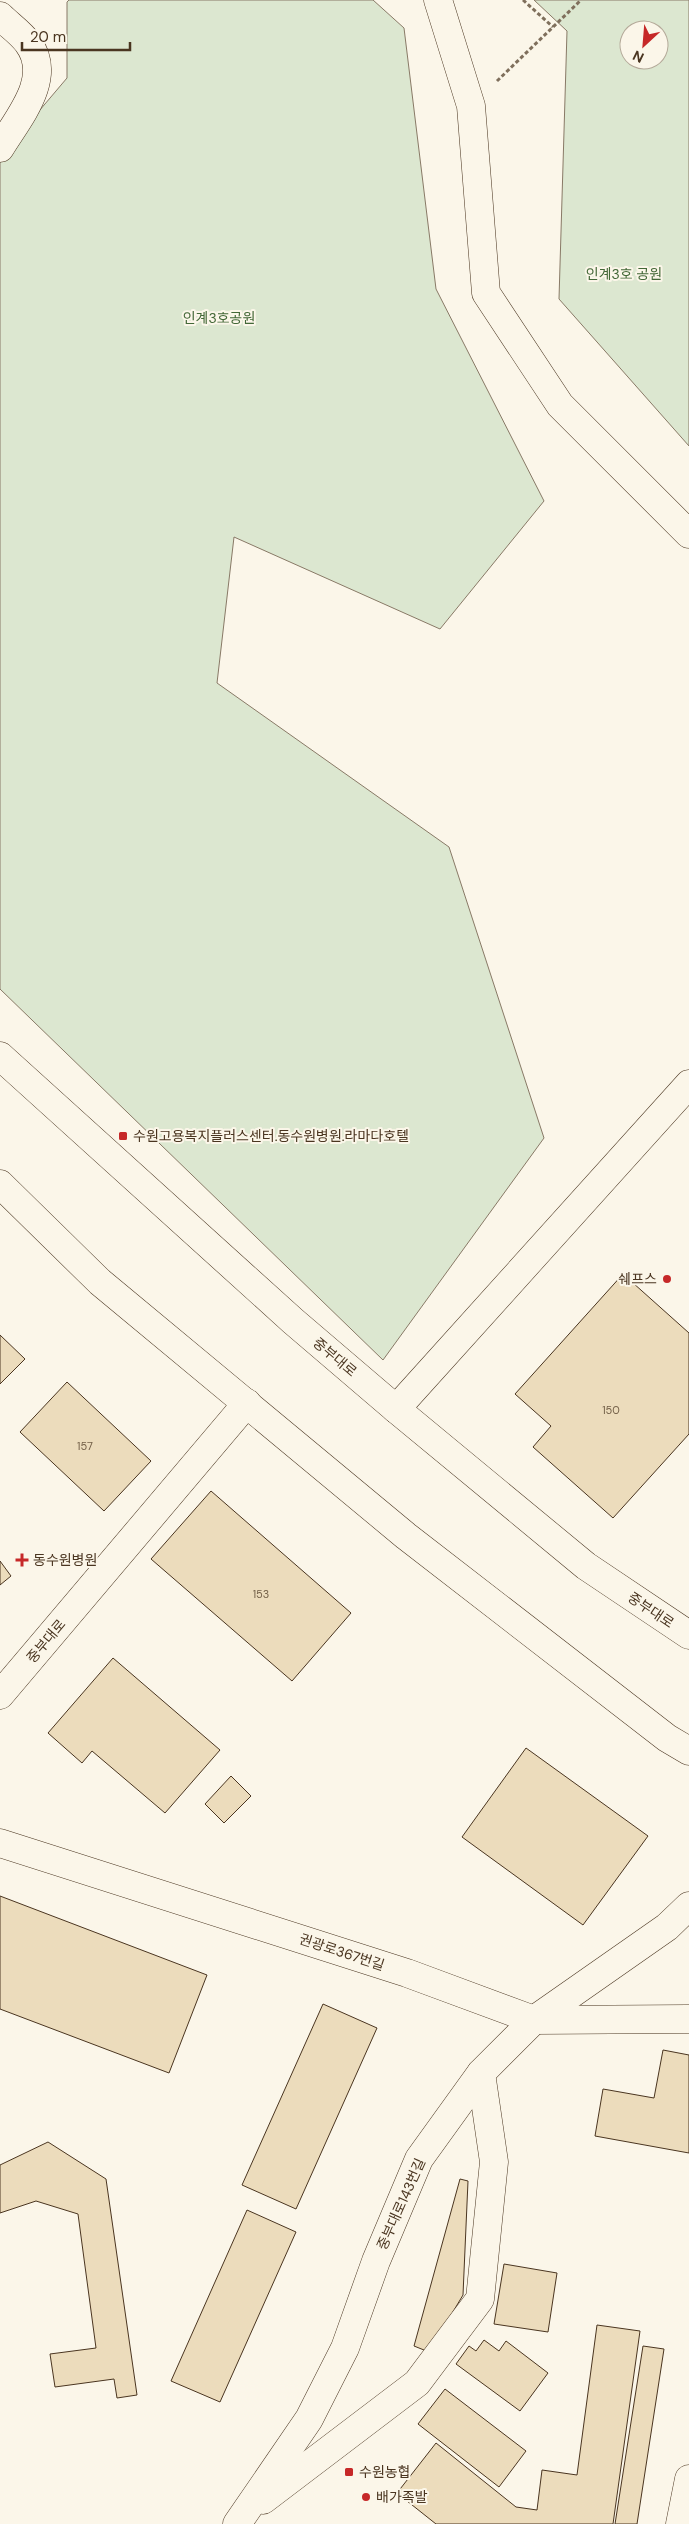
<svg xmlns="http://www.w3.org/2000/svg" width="689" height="2524" font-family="'DM Sans','Noto Sans KR',sans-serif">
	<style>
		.green { fill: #dce7d0; stroke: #887966; fill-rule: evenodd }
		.building { fill: #ecdcbc; stroke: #4a3520 }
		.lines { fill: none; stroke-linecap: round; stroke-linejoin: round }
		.minor-casing { stroke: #4a3520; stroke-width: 29 }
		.major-casing { stroke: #4a3520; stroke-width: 29 }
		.path { stroke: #7f6f5c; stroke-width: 3; stroke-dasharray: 4 2.5; stroke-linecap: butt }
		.minor { stroke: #fbf6e9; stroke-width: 28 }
		.major { stroke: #fbf6e9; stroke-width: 28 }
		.poi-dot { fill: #c62828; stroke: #fbf6e9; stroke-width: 2 }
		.labels { text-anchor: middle; stroke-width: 4; stroke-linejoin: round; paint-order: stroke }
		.number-label { font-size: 11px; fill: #725f47 }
		.park-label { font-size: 14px; fill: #436837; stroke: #fbf6e9 }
		.poi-label { font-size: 14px; fill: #4a3520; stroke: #fbf6e9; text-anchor: start }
		.street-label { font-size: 14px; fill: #4a3520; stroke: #fbf6e9 }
	</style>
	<rect width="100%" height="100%" fill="#fbf6e9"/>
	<g class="green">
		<polygon points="69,0 373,0 404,28 436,289 544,501 440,629 234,537 217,683 449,847 544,1138 383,1360 0,989 0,157 67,78 67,2"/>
		<path d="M534,0h155v446l-130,-147 8,-268zM629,30h30v30h-30z"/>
	</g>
	<g class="building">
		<polygon points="623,1274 689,1333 689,1434 613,1518 533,1447 551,1426 515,1394"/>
		<polygon points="0,1335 25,1359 0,1384"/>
		<polygon points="67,1382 151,1461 104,1511 20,1432"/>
		<polygon points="211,1491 351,1613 292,1681 151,1559"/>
		<polygon points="0,1561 11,1576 0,1585"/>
		<polygon points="113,1658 220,1750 165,1813 92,1751 82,1763 48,1733"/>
		<polygon points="526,1748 648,1836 583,1925 462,1837"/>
		<polygon points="231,1776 251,1796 224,1823 205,1804"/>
		<polygon points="0,1896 207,1975 169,2073 0,2009"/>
		<polygon points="323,2004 377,2028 296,2209 242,2185"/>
		<polygon points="663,2050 689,2055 689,2153 595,2136 603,2089 654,2098"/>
		<polygon points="48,2142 106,2179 137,2395 117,2398 114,2379 55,2387 50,2354 96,2348 78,2214 36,2201 0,2213 0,2165"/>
		<polygon points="460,2179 468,2181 463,2295 429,2352 414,2346"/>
		<polygon points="247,2210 296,2232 220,2402 171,2381"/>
		<polygon points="504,2264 557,2273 548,2332 494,2324"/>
		<polygon points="597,2325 640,2331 613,2524 436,2524 397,2493 436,2443 516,2507 537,2510 542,2470 577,2475"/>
		<polygon points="484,2340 499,2351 506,2341 548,2373 520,2411 456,2364 469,2346 476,2351"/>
		<polygon points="643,2346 664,2349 637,2524 615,2524"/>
		<polygon points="445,2389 526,2451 499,2487 418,2424"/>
	</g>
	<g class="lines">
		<defs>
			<g id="minor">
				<polyline points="438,0 471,106 486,293 560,405 689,534"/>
				<path d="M0,16c9,9 21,17 28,27 26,35 -10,75 -28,105"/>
				<polyline points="396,1409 689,1084"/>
				<polyline points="0,1695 247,1403"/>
				<polyline points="0,1843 407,1973 534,2020 689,2019"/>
				<polyline points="263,2500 417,2383 480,2299 494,2162 481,2073"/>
				<polyline points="237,2524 309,2419 345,2348 376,2261 419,2159 481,2073 534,2020 667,1927 689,1906"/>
				<polyline points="680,2524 689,2479"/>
			</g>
			<g id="major">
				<polyline points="0,1056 293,1321 396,1409 586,1566 689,1635"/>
				<polyline points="0,1184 100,1282 406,1536 667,1738 689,1751"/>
			</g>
		</defs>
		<use href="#minor" class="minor-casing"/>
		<use href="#major" class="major-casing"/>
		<g class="path">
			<polyline points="523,0 553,27"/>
			<polyline points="497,81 581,0"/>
		</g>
		<use href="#minor" class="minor"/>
		<use href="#major" class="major"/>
	</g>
	<g class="poi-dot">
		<rect x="118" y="1131" width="10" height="10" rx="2.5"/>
		<circle cx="667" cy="1279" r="5"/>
		<path d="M19.5 1552.5h5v5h5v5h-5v5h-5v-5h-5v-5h5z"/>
		<rect x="344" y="2467" width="10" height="10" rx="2.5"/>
		<circle cx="366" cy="2497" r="5"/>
	</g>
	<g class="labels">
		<g class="number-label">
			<text x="611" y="1414">150</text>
			<text x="85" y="1450">157</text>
			<text x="261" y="1598">153</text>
		</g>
		<g class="park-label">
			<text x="624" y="279">인계3호 공원</text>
			<text x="219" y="323">인계3호공원</text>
		</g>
		<g class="poi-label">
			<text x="133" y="1141">수원고용복지플러스센터.동수원병원.라마다호텔</text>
			<text x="657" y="1284" text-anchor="end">쉐프스</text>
			<text x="33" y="1565">동수원병원</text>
			<text x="359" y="2477">수원농협</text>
			<text x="376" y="2502">배가족발</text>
		</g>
		<g class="street-label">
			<text transform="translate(335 1357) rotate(40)" y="5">중부대로</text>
			<text transform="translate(651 1610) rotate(34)" y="5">중부대로</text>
			<text transform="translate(46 1641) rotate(-50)" y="5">중부대로</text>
			<text transform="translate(342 1952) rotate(18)" y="5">권광로367번길</text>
			<text transform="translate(401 2204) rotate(-66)" y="5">중부대로143번길</text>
		</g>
	</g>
	<g transform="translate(644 45) rotate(206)"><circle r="24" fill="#fbf6e9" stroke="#b4a999"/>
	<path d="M0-4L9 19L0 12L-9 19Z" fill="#c62828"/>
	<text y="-8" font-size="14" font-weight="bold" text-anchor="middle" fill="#4a3520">N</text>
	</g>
	<path d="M22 42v8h108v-8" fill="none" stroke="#4a3520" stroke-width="2.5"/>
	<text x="30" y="42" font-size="15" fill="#4a3520" stroke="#fbf6e9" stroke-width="4" paint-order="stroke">20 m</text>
</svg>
